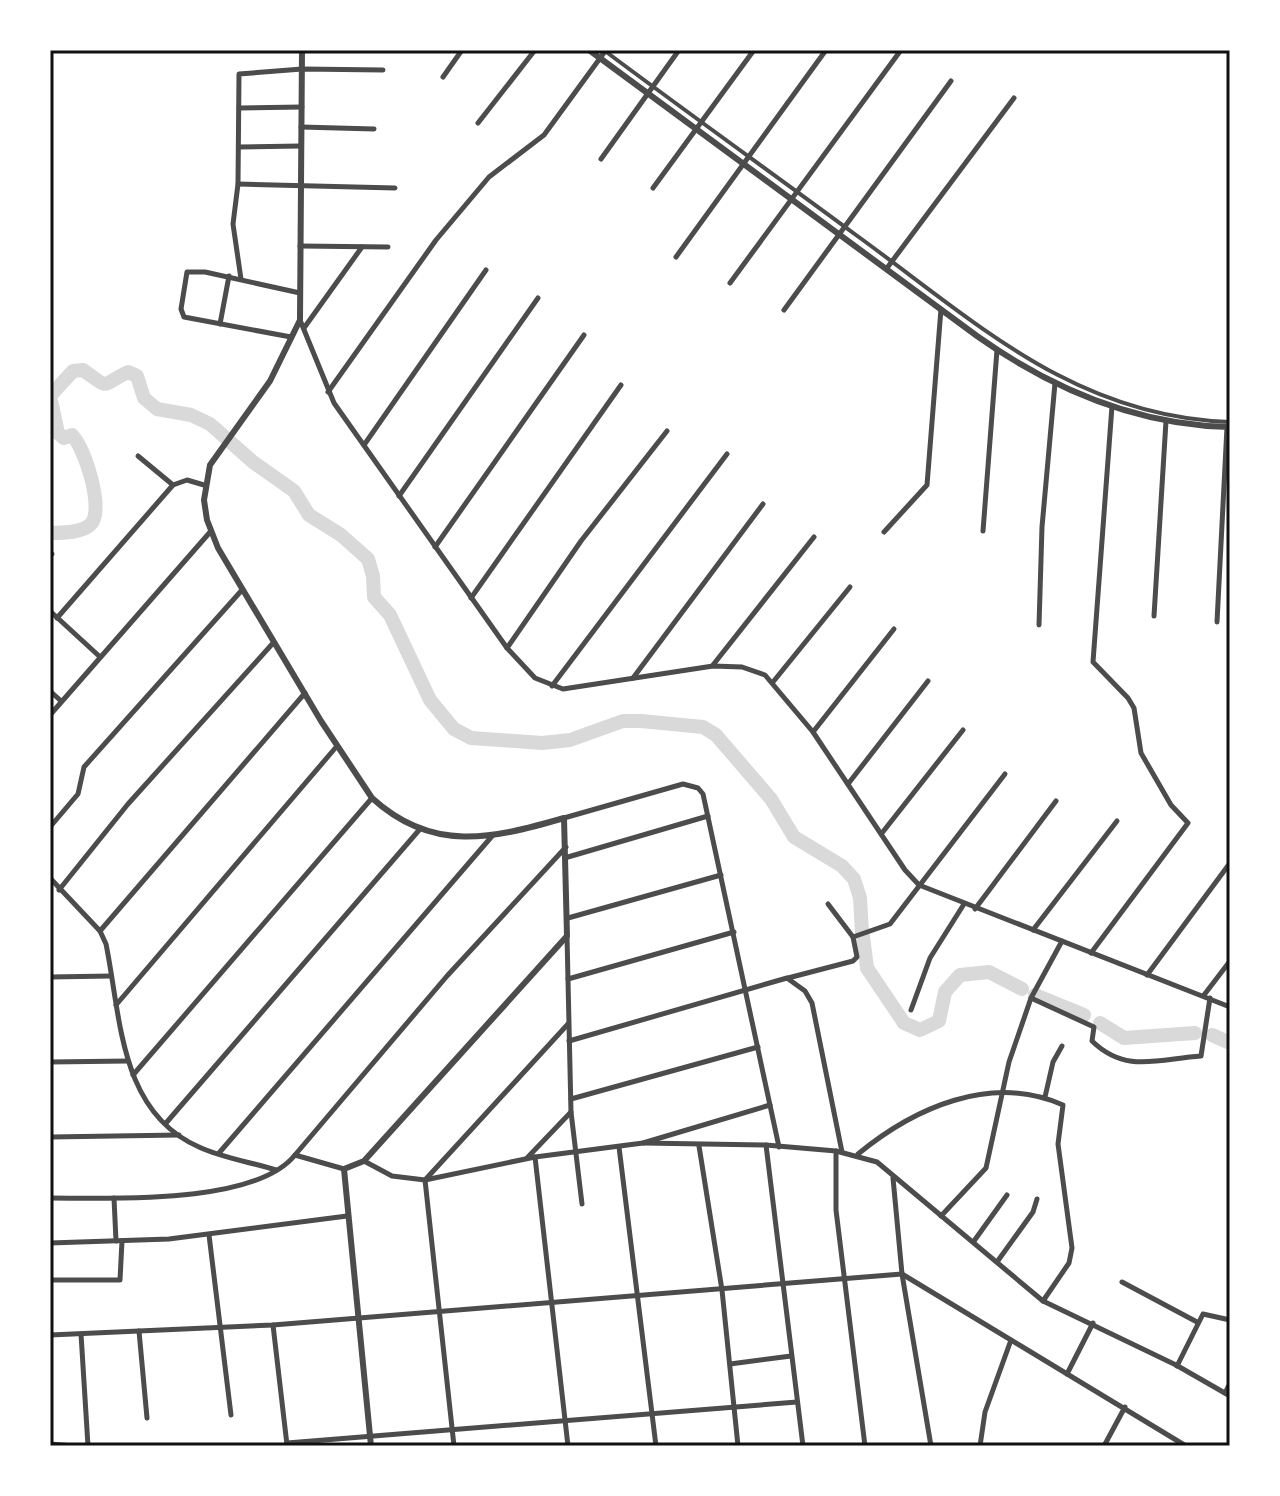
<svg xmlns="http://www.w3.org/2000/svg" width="1280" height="1496" font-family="Ubuntu,sans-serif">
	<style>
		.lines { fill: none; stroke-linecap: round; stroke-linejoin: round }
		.stream { stroke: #d9d9d9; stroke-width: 2 }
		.river { stroke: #d9d9d9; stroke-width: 14 }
		.pedestrian { stroke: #4c4c4c; stroke-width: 4 }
		.minor { stroke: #4c4c4c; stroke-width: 5 }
		.tertiary { stroke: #4c4c4c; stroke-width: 6 }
		.neatline { fill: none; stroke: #111; stroke-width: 3 }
	</style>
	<rect width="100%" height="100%" fill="#fff"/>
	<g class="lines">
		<polyline class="stream" points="50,54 59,50"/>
		<g class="river">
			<path d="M50,533c11,0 37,0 43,-12 9,-18 -8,-72 -21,-86l-8,3 -6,-5 -8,-37 23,-25 10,-1c28,20 16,16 45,2l9,4 7,22 13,11 34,6 19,9 43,38 41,29 15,24 32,20 27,24 5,17 1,21 16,18 40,85 24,29 17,9 71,5 28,-3 53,-19h18l62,6 13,8 55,64 23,38 48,29 12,13 6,19 2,34"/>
			<polyline points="863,937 867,968 904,1023 920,1030 939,1021 945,992 960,975 989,972 1022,989"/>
			<polyline points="1035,995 1084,1015"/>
			<polyline points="1100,1023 1124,1038 1195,1033"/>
			<polyline points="1212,1035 1230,1043"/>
		</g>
		<path class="pedestrian" d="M605,51c83,62 167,122 251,184 119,86 218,182 374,187"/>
		<g class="minor">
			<polyline points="443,77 462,50"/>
			<polyline points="239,108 302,107"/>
			<polyline points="478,123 535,50"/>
			<polyline points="301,127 374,129"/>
			<polyline points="239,147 301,146"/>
			<polyline points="601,159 679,50"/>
			<polyline points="238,184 395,188"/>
			<polyline points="653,188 754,50"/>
			<polyline points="300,246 388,247"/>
			<polyline points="676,257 826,50"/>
			<polyline points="887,268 1014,98"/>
			<polyline points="241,279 233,224 238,184 239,74 302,69 383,70"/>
			<polyline points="730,283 901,50"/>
			<polyline points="784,310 951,81"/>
			<polyline points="300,320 334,403 507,648 535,678 563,689 713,666 742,667 765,675 813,732 905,870 919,885 1230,1007"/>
			<polyline points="220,324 229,276"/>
			<polyline points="304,328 362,247"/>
			<polyline points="291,337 184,317 181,309 187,272 205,272 300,293"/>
			<polyline points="328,392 436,240 489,177 544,135 606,50"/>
			<polyline points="364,445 486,270"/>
			<polyline points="138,456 173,485"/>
			<polyline points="399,496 538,298"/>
			<polyline points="983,531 997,350"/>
			<polyline points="884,532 927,485 941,309"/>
			<polyline points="435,547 584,335"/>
			<polyline points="50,556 52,554"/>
			<polyline points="471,598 621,385"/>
			<polyline points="50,611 99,656"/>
			<polyline points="1154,616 1166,421"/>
			<polyline points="57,618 173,485 187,480 204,485"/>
			<polyline points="1217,622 1227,427"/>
			<polyline points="1039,625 1042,527 1055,383"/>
			<polyline points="507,648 581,541 667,431"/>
			<polyline points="713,665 814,537"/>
			<polyline points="633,678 763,504"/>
			<polyline points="773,682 850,587"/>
			<polyline points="552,686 727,454"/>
			<polyline points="50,691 61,701"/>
			<polyline points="50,715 211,531"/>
			<polyline points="813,732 894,629"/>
			<polyline points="848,784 928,681"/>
			<polyline points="564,818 683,784 698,788 703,794 779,1147"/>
			<polyline points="50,827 78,794 84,767 242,590"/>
			<polyline points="882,833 963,730"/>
			<polyline points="568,857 708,816"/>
			<path d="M50,878l50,53 6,13c15,73 13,168 93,203 23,11 52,15 77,23"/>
			<polyline points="59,890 128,804 274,642"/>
			<polyline points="828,904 853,937 890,924 1005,774"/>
			<polyline points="975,909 1056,801"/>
			<polyline points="568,918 721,875"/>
			<polyline points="1033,930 1117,821"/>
			<polyline points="100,931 305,693"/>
			<polyline points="567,936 571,1112 582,1204"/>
			<polyline points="1091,953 1188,823 1171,805 1141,753 1134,708 1128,698 1093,662 1112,406"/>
			<polyline points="1147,975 1230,863"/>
			<polyline points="50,977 111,976"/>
			<polyline points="788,978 853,961 857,957 853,937"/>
			<polyline points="568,979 734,932"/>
			<polyline points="1204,995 1230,961"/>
			<path d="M1031,998l63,29 -2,14c34,33 66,18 109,15l9,-58"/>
			<polyline points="116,1005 337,746"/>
			<polyline points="911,1010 930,958 964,904"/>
			<polyline points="569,1041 787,978 805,991 812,1003 842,1152"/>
			<polyline points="50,1062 128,1061"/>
			<polyline points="133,1075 372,798"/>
			<polyline points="1045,1097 1053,1062 1062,1046"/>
			<polyline points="571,1099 758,1047"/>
			<polyline points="166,1123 420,829"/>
			<polyline points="50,1137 179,1135"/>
			<polyline points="643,1143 766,1145 836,1151 877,1162 1043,1301 1176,1365 1230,1396"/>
			<polyline points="766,1145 803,1446"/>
			<polyline points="699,1146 722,1290 738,1446"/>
			<polyline points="619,1147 656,1446"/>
			<polyline points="836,1151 836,1210 865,1446"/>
			<polyline points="219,1153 493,835"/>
			<path d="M858,1154c56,-46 133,-81 205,-49l-5,39 14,104 -3,15 -26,38"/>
			<polyline points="295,1155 447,976 566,847"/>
			<polyline points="535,1157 568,1446"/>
			<polyline points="527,1158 571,1112"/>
			<polyline points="364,1161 392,1176 425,1180 535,1157 643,1143 770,1105"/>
			<polyline points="893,1178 902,1274 931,1446"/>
			<path d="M50,1198c60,0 205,7 245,-43l49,14"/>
			<polyline points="114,1198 116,1241"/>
			<polyline points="941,1216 986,1168 1009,1062 1031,998 1062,941"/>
			<polyline points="209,1235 231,1415"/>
			<polyline points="974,1241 1007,1195"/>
			<polyline points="50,1243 169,1239 347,1216"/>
			<polyline points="997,1262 1033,1212 1037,1199"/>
			<polyline points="50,1280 120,1280 122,1241"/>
			<polyline points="1122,1282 1197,1322"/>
			<polyline points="273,1325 287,1445"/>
			<polyline points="139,1331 147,1418"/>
			<polyline points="81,1334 88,1446"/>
			<polyline points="50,1335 273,1325 902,1274 1186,1446"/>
			<polyline points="730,1364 791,1356"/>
			<polyline points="1177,1366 1203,1314 1230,1320"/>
			<polyline points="1067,1374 1093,1323"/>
			<polyline points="1225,1393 1230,1383"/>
			<polyline points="287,1443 797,1402"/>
			<polyline points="50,1444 74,1446"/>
			<polyline points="113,1446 181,1446"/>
			<polyline points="454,1446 425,1180 568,1024"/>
			<polyline points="980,1446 985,1412 1011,1340"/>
			<polyline points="1018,1446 1027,1446"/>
			<polyline points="1104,1446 1125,1407"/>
		</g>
		<g class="tertiary">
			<path d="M302,50l-2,270 -30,61 -60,84 -6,35 3,20 11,28 103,173 51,77c60,55 120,41 192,20l3,118 -203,225 -20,8 27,277"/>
			<path d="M589,50l388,286c75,53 161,89 253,91"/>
		</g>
	</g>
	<rect width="1280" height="1496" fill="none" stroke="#ffffff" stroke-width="104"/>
	<rect x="52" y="52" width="1176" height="1392" class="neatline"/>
</svg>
